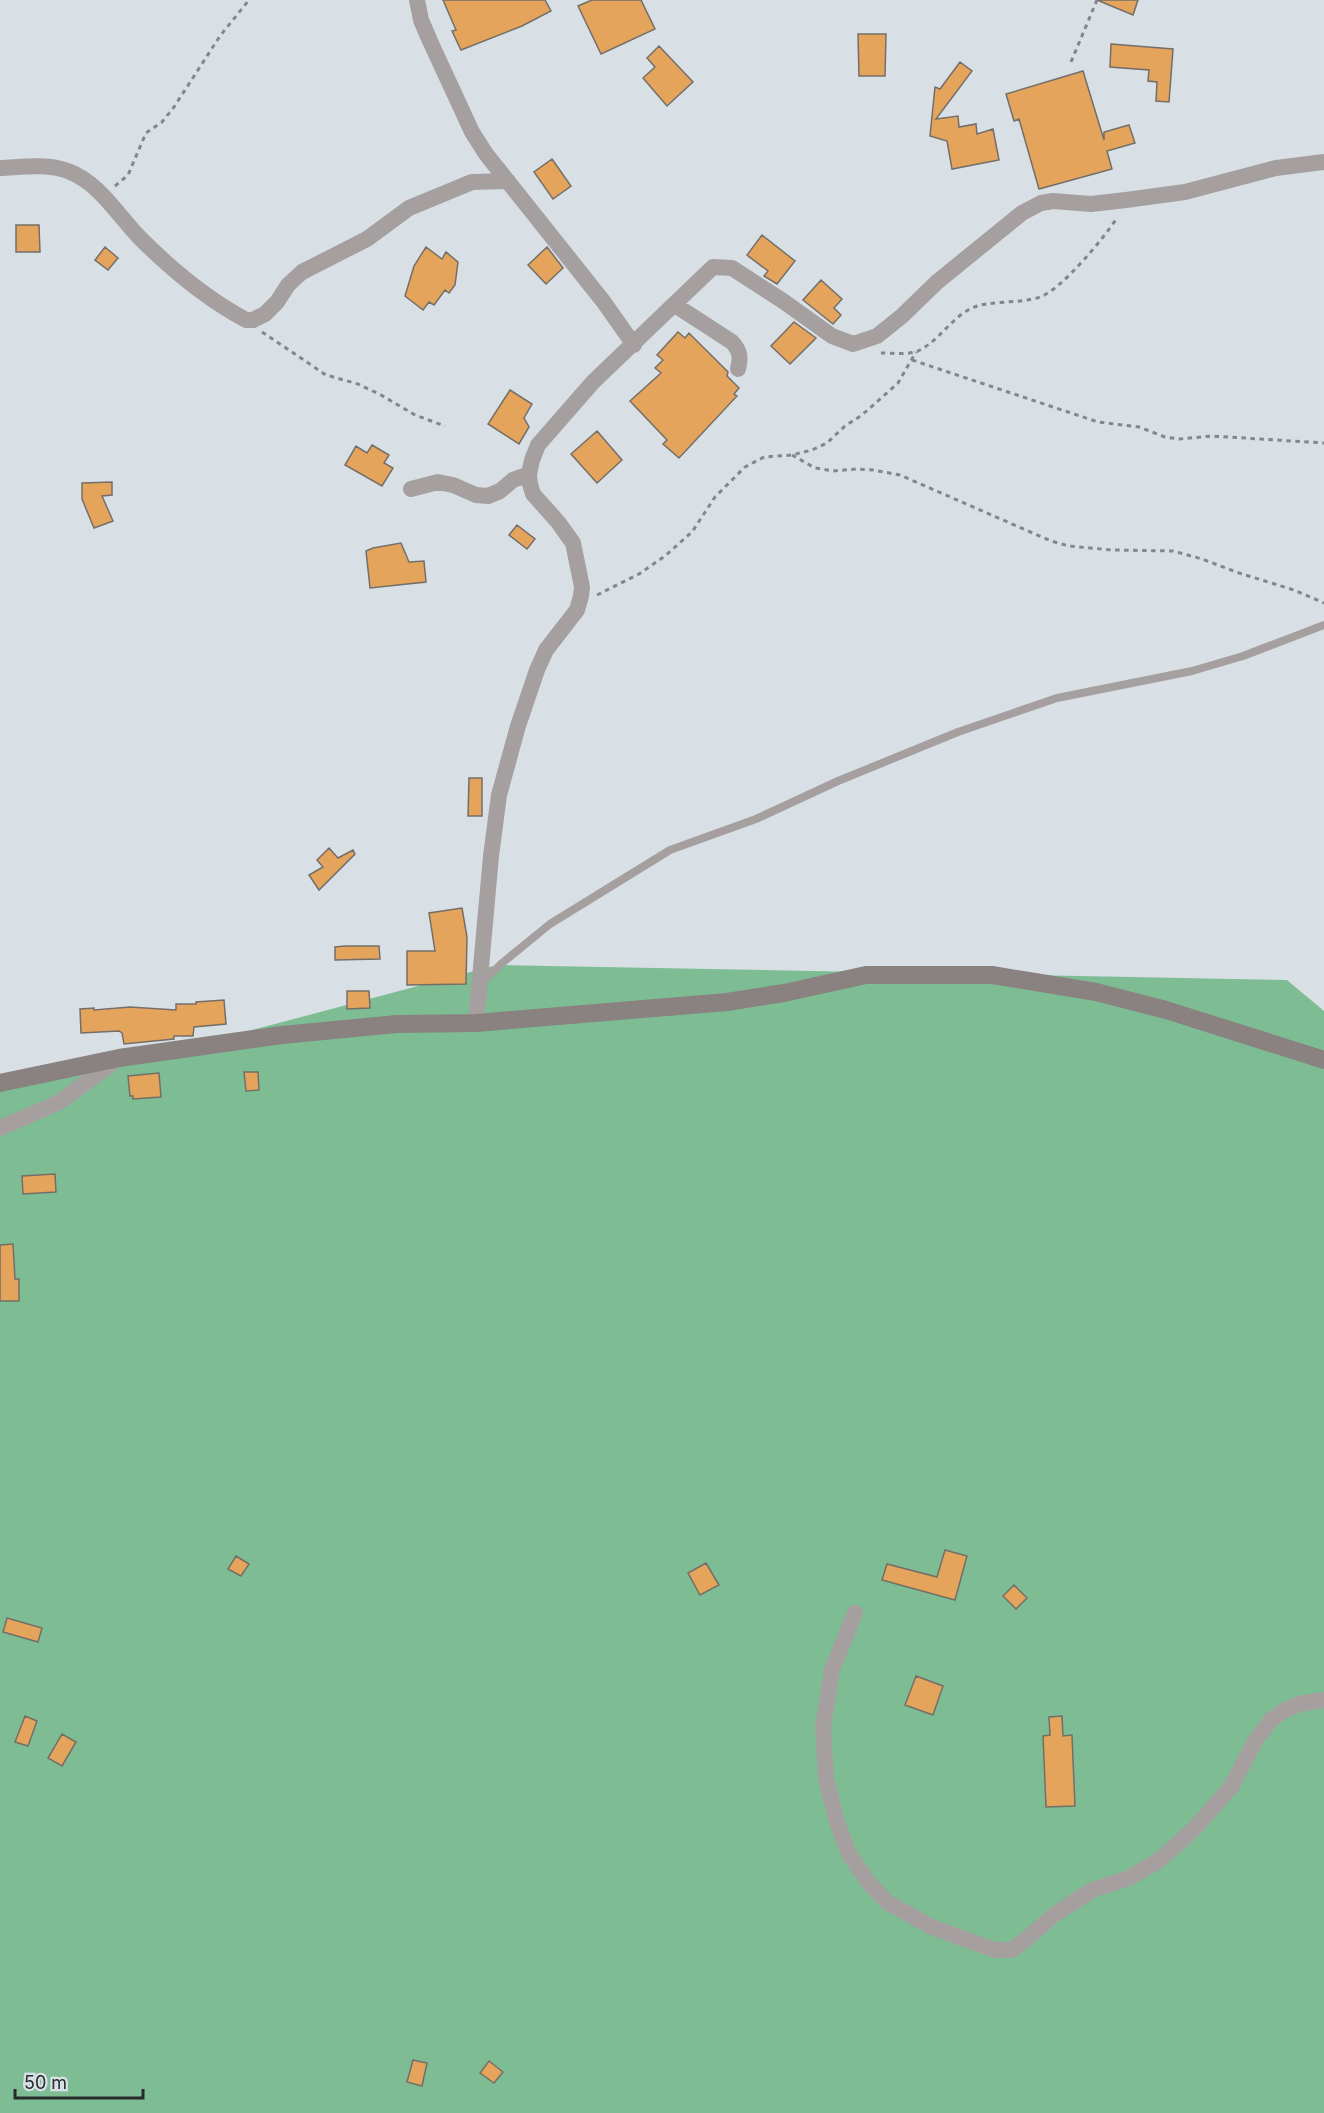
<svg xmlns="http://www.w3.org/2000/svg" width="1324" height="2113" font-family="Inter,sans-serif">
<style>
.green{fill:#7ebd94}
.building{fill:#e4a45c;stroke:#746e68;stroke-width:1.5}
.lines{fill:none;stroke-linecap:round;stroke-linejoin:round}
.path{stroke:#81878b;stroke-width:3;stroke-dasharray:4.5 4.5;stroke-linecap:butt}
.lane{stroke:#a5a09f;stroke-width:8}
.street{stroke:#a5a09f;stroke-width:16}
.secondary{stroke:#898281;stroke-width:18}
</style>
<rect width="100%" height="100%" fill="#d8e0e6"/>
<path class="green" d="M497 965 1287 980 1324 1011V2113H0V1080L132 1062Z"/>
<path class="building" d="M443 0H545L551 11 522 26 461 50 452 31 456 30Z
M592 0H641L655 29 601 54 578 6Z
M1097 0H1138L1133 15Z
M858 34H886L885 76H859Z
M1111 44 1173 49 1169 102 1156 101 1157 82 1148 81 1149 70 1110 67Z
M659 46 693 82 667 106 643 78 655 67 647 58Z
M960 62 972 71 936 119 958 116 959 127 976 124 977 134 993 129 999 160 952 169 947 141 930 136 935 87 940 89Z
M1083 71 1104 140V132L1129 125 1135 143 1107 151 1112 169 1039 189 1019 119 1014 121 1006 94Z
M552 159 571 186 553 199 534 172Z
M16 225H39L40 252H16Z
M762 235 795 261 777 284 764 276 768 271 747 255Z
M105 247 118 258 108 270 95 260Z
M426 247 442 259 446 252 458 262 455 285 449 293 445 290 434 305 429 302 423 310 405 296 414 266Z
M547 247 563 268 546 284 528 265Z
M821 280 842 299 834 308 841 315 833 324 803 300Z
M794 322 816 338 790 364 771 346Z
M678 332 685 338 689 333 728 372 727 376 739 388 734 394 737 396 679 458 663 444 667 440 630 401 661 373 655 368 663 360 657 355Z
M510 390 532 404 524 418 529 427 519 444 488 424Z
M597 431 622 460 597 483 571 454Z
M372 445 389 455 384 463 393 468 382 486 345 465 356 446 367 453Z
M112 482V495L102 496 113 521 94 528 82 499V483Z
M517 525 535 539 527 549 509 535Z
M401 543 409 562 424 561 426 582 370 588 366 551 373 548Z
M469 778H482V816H468Z
M329 848 338 858 353 850 355 854 319 890 309 875 323 867 317 860Z
M462 908 467 937 466 984 407 985V951H435L429 913Z
M345 946H379L380 959 335 960V947Z
M347 991H369L370 1008 347 1009Z
M224 1000 226 1024 194 1027 193 1036H174V1039L124 1044 122 1033 119 1031 81 1033 80 1009 94 1008V1010L130 1007 176 1010V1004H196V1002Z
M244 1072H258L259 1090 246 1091Z
M159 1073 161 1097 133 1099V1096H130L128 1076Z
M55 1174 56 1192 23 1194 22 1176Z
M13 1244 15 1279H19V1301H0V1245Z
M945 1550 967 1556 955 1600 882 1580 887 1564 937 1577Z
M236 1556 249 1564 241 1576 228 1569Z
M706 1563 719 1585 700 1595 688 1573Z
M1014 1585 1027 1598 1016 1609 1003 1596Z
M7 1618 42 1628 38 1642 3 1632Z
M916 1676 943 1686 933 1715 905 1705Z
M25 1716 37 1721 28 1746 15 1742Z
M1062 1716 1063 1736 1072 1735 1075 1806 1046 1807 1043 1736 1050 1735 1049 1717Z
M62 1734 76 1742 62 1766 48 1758Z
M413 2060 427 2063 422 2086 407 2082Z
M489 2061 503 2072 494 2083 480 2073Z"/>
<g class="lines">
<path class="path" d="M1071 62 1097 0
M115 186 128 175 146 133 162 122 174 107 220 36 249 0
M262 332 326 375 358 384 381 395 415 415 445 426
M881 353C891 353 908 355 918 351 939 341 951 318 972 308 989 300 1020 304 1040 297 1061 290 1104 238 1117 218
M912 360 1098 422 1139 427 1165 437 1179 439 1212 436 1324 443
M792 455 815 468 833 471 856 469 873 470 900 475 1051 541 1069 546 1112 550 1173 551 1202 559 1239 573 1294 590 1324 603
M597 595 639 574 665 556 692 532 715 497 745 467 764 457 792 455 812 450 827 443 845 426 862 415 898 383 916 352"/>
<path class="lane" d="M482 983 501 964 550 924 670 850 756 819 838 781 958 732 1057 698 1192 671 1243 656 1324 625"/>
<path class="street" d="M417 0 421 20 430 41 472 132 486 154 603 301 634 345
M0 168C23 167 46 163 68 171 100 183 118 216 141 239 172 270 207 299 246 320H253L265 314 277 302 288 285 302 272 367 239 409 208 472 182 508 181
M675 305 732 342C740 351 741 357 738 369
M411 489 438 482 453 485 476 495 488 496 500 491 513 480 529 474
M476 1023 491 856 499 795 518 726 537 670 546 650 577 610 581 596 582 587 573 543 558 522 533 494 530 484 529 474 532 460 538 445 593 382 713 267 732 268 783 301 832 336 853 344 877 336 902 316 937 282 1022 213 1041 203 1053 201 1091 204 1126 200 1185 192 1276 168 1324 162
M0 1128 58 1103 118 1059
M855 1613 832 1670 823 1727 826 1779 837 1822 849 1854 869 1883 888 1903 932 1927 995 1950H1012L1025 1940 1054 1915 1092 1890 1129 1878 1158 1861 1192 1831 1231 1787 1255 1741 1271 1720 1285 1710 1299 1704 1324 1700"/>
<path class="secondary" d="M0 1083 119 1058 282 1035 397 1024 476 1023 727 1002 784 993 866 975H992L1096 992 1166 1010 1324 1060"/>
</g>
<path d="M15 2089v9h128v-9" fill="none" stroke="#282b2d" stroke-width="3"/>
<text x="24" y="2089" font-size="18" fill="#282b2d" stroke="#d8e0e6" stroke-width="4.5" paint-order="stroke">50 m</text>
</svg>
